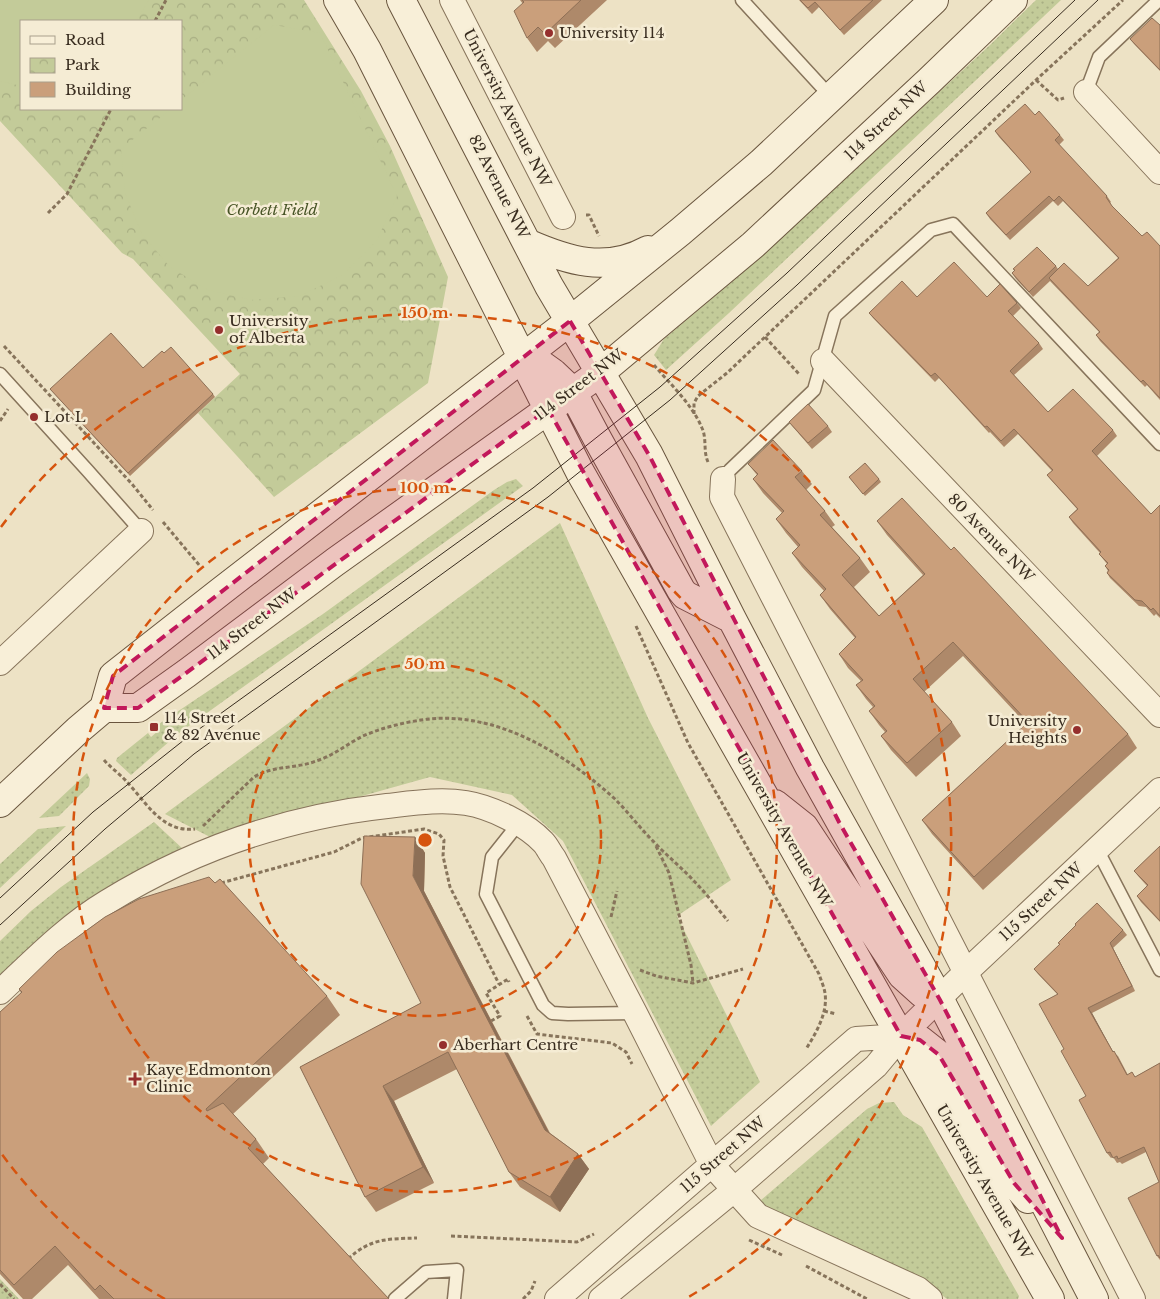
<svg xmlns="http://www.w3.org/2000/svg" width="1160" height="1299" font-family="'Libre Baskerville',serif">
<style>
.grass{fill:url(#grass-dots)}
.park{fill:url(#park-crowns);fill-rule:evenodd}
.garden{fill:#c3cb99}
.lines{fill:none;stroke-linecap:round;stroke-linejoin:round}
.service-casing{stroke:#87745b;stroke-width:15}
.minor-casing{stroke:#87745b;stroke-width:26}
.secondary-casing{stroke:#69553e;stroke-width:30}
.path{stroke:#87745b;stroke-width:3;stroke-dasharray:4 2.5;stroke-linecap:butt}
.service{stroke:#f8efd8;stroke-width:12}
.minor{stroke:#f8efd8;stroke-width:24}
.secondary{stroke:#f8efd8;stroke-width:28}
.tram{stroke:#382c1f;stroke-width:1}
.wall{fill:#ae896a}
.shaded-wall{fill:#8d6f56}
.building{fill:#ca9f7b;stroke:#8d6f56}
.marked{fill:#c2185b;fill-opacity:0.2;stroke:#c2185b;stroke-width:4;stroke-dasharray:10 6;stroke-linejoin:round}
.ring{fill:none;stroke:#d6540e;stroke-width:2.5;stroke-dasharray:9 6}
.poi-dot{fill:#952f2d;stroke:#f5ecd4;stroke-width:2}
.labels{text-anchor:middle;stroke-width:5;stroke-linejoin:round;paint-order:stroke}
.poi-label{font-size:15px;fill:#382c1f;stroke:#f5ecd4;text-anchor:start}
.street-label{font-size:15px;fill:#382c1f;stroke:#f5ecd4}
.park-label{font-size:15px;font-style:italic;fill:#475426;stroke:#f5ecd4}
.centre{fill:#d6540e;stroke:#f5ecd4;stroke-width:2.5}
.ring-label{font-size:15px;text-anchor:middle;font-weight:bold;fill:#d6540e;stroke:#f5ecd4;stroke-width:5;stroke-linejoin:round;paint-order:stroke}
</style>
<defs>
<pattern id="grass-dots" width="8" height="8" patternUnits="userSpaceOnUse" patternTransform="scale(1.25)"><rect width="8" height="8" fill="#c3cb99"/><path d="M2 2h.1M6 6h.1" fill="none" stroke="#a8ae83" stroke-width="1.8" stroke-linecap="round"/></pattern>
<pattern id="park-crowns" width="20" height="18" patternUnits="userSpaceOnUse" patternTransform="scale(1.25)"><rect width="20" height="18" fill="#c3cb99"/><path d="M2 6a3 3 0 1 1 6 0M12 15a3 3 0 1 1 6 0" fill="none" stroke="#a8ae83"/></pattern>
</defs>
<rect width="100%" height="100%" fill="#ede2c5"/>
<path class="grass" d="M1036 0H1061L729 313 666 370 654 355 664 339 759 259 990 45Z
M516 479 523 486 179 733 131 775 116 761 117 758 148 733 151 737 158 731 156 726 323 614 494 490 507 482Z
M560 523 648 718 731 880 677 916 760 1082 711 1126 563 841 512 795 430 777 212 838 165 814Z
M87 773 90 779 89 786 59 816 39 818Z
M154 822 183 849 132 875 0 977V941L31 911 61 887Z
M66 826 0 888V864L38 829Z
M894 1102 903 1115 922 1127 1019 1296 1018 1299H947L926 1283 764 1207 761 1200 867 1109 879 1103Z
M0 1279 19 1299H0Z"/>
<path class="park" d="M0 0H304L361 91 390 146 448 277 428 383 274 497 198 413 240 374 133 259 122 253 0 121ZM21 21H181V109H21Z"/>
<path class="garden" d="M0 0H149L136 21H21V86L0 81Z
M274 25 320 33 397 196 377 240 343 275 299 296 251 300 208 290 170 267 142 234 125 193 121 149 171 109H181V100Z"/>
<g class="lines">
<g class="service-casing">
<path id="service" d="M742 0 831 97
M1086 92 1099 57 1159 0
M0 374 88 471 141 531
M723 479 730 470 814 390 835 316 931 230 953 224 1160 444
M519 823 492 857 486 894 543 1005 552 1013 568 1014 635 1013
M1097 849 1160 970
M395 1299 426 1272 457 1270 454 1299"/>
</g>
<g class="minor-casing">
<path id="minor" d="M452 0 563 217
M1086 92 1160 172
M823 361 1160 715
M723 479 722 497 1133 1299
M0 663 141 531
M0 992C34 960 67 926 107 902 193 849 287 817 387 806 414 803 440 799 466 803 491 807 526 824 543 842 547 846 550 853 554 858L635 1013 712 1165 758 1216 918 1289 930 1299
M557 1299 856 1039 901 1036
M601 1299 734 1190 876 1066 901 1036 965 973 1160 790"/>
</g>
<g class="secondary-casing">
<path id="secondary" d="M338 0 367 50 580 472 1050 1299
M401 0 549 286 649 455 732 619 810 768 940 1000 1094 1299
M527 243C568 261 606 273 648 250
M523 358 539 363 553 373 572 391 597 438 681 590 685 595 732 619
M104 708H138L187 673 335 562 601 372 753 245 929 81 1013 0
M0 803 78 730 104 708 113 676 220 592 570 321 680 232 761 163 934 0
M775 804 804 827 902 975 922 993 939 999
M901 1036 920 1040 939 1055 1014 1183 1028 1199"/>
</g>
<path class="path" d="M155 21 166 0
M1036 80 1058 100 1064 98
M48 213 67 194 111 109
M586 215H589L599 236
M765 337 800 375
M4 346 132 484 153 510
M654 365C670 384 692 404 702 428 707 439 703 451 708 462
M694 414V403L698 396 727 373 1036 80 1123 0
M0 421 8 409
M163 522 200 566
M636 626 688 743 819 974C821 980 824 987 825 993 828 1013 816 1033 806 1049
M104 760C111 768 120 774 127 782 146 802 162 833 195 829
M203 826 254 777C274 765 296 769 316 761 333 756 347 744 363 736 381 728 402 723 421 720 494 709 563 752 615 799 628 812 640 828 653 841 666 855 681 867 694 881 706 893 717 908 728 921
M656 846 669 873 691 965 693 983
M221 883 334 852 362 838 424 829 439 834 444 840 443 856 450 887 499 984
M611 917 617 891
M640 970 656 976 693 983 743 969
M824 1011 836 1014
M527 1016 537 1034 612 1043 626 1052 632 1064
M491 1021 500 1016 486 993 508 979 509 982
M451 1236 577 1242 594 1234
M749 1240 782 1255
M348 1259C371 1238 387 1239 417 1238
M806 1266 867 1299
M0 1284 14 1299
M523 1299 531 1291 535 1281"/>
<use href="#service" class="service"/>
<use href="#minor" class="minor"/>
<use href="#secondary" class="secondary"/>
<path class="tram" d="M0 898 93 812 184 740 533 488 660 387 787 273 1075 0
M0 925 105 829 194 754 548 497 670 400 797 285 1098 0"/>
</g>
<path class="wall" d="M520 0H607L555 48 548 41 537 52 527 38 523 4Z
M799 0H882L844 35 819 7 812 14Z
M1160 25V71L1134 44 1130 39Z
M1035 115 1060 135 1064 140 1059 145 1107 196 1111 202 1110 203 1112 206 1142 236 1160 246V400L1147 385 1145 387 1100 341 1096 335 1099 332 1050 281 1033 297 1016 279 1012 273 1056 266 1058 269 1088 286 1118 258 1063 201 1058 206 1053 201 1010 240 990 219 986 213 1031 172 999 137 995 131Z
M917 297H987L1017 303 1021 308 1013 316 1039 343 1043 349 1014 375 1048 412 1113 430 1117 436 1097 456 1151 514 1160 505V618L1156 614 1154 616 1146 607 1139 606 1110 578 1107 573 1108 571 1105 566 1107 564 1099 554 1100 553 1073 523 1069 517 1077 509 1051 480 1047 475 1052 471 1018 434 1004 447 990 432 989 433 939 378 935 382 873 318 869 313Z
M164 353 213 394 215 397 130 476 50 389 143 368Z
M789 422 828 426 832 432 812 449 793 427Z
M748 464 802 471 812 484 806 490 825 511 835 525 832 527 860 558 870 572 854 587 879 616 923 575 887 535 877 521 951 550 1128 734 1137 748 983 890 932 834 922 820 1026 724 963 656 924 692 952 722 961 736 916 777 891 750 881 736 885 732 879 725 869 711 873 707 866 699 856 685 861 681 848 668 839 654 855 638 830 609 820 595 824 591 802 567 792 553 798 547 786 533 776 519 782 513 763 493 753 479 757 475Z
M849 477 879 479 881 482 865 496Z
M415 837 425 853 424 891 550 1133 578 1154 589 1169 560 1212 520 1187 509 1172 457 1069 394 1101 434 1183 376 1212 365 1197 300 1067 421 1003Z
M1160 846V922L1141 902 1137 896 1147 886 1138 876 1134 871Z
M1123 930 1127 935 1113 948 1135 991 1092 1013 1113 1052 1118 1056 1128 1075 1132 1072 1135 1077 1160 1063V1260L1157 1256 1159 1182 1146 1152 1122 1164 1120 1162 1117 1163 1113 1157 1111 1158 1107 1153 1086 1096 1064 1049 1057 994 1038 974 1034 969 1060 944Z
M19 989 327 996 340 1015 233 1114 256 1139 269 1158 263 1164 389 1299H99L68 1265 32 1299H23L0 1274V1012L21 993Z"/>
<path class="shaded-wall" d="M415 837 425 853 424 891 556 1146 545 1130 413 876Z
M1110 943 1113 948 1135 991 1132 986Z
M1088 1008 1092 1013 1116 1057 1113 1052Z
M383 1086 394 1101 434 1183 423 1167Z
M578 1154 589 1169 560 1212 550 1197Z"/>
<path class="building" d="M522 0H581L545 34 538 27 527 38 514 11 524 2Z
M800 0H873L840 30 815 2 808 8Z
M1152 18 1160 25V70L1130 39Z
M1025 104 1035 115 1039 111 1060 135 1055 140 1107 196 1106 197 1112 206 1142 236 1147 232 1160 246V398L1143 380 1141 382 1096 335 1100 332 1049 278 1064 263 1088 286 1119 258 1059 196 1054 201 1049 196 1006 235 986 213 1031 172 995 131Z
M1037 247 1056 266 1029 292 1012 273 1015 270 1013 269Z
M954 262 987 297 1000 284 1017 303 1008 311 1039 343 1010 371 1048 412 1073 389 1113 430 1092 451 1151 514 1160 505V616L1153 608 1151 610 1142 601 1135 600 1107 573 1109 570 1105 566 1108 563 1099 554 1101 552 1069 517 1078 509 1047 475 1053 470 1014 429 1001 441 987 426 985 427 935 373 931 376 869 313 902 281 917 297Z
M111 333 143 368 162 351 164 353 171 347 213 394 128 473 50 389Z
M808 404 828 426 808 443 789 422Z
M773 440 802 471 795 477 825 511 820 515 860 558 842 575 879 616 925 574 877 521 902 498 951 550 954 547 1128 734 974 877 922 820 1028 722 953 642 913 679 952 722 907 763 881 736 887 731 869 711 875 706 856 685 863 680 839 654 856 637 820 595 826 589 792 553 800 545 776 519 784 511 753 479 758 474 748 464Z
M865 463 879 479 863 494 849 477Z
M364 836 415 837 413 876 545 1130 578 1154 550 1197 509 1172 448 1052 383 1086 423 1167 365 1197 300 1067 421 1003 361 884Z
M1160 846V921L1137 896 1148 885 1134 871Z
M209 877 215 883 220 879 327 996 206 1109 207 1111 223 1103 256 1139 248 1148 389 1299H114L100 1285 95 1290 55 1246 14 1285 0 1270V1012L22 992 19 989 57 952 105 917 139 899Z
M1097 903 1123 930 1110 943 1132 986 1088 1008 1113 1052 1114 1051 1127 1075 1132 1072 1135 1077 1160 1063V1258L1158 1255 1157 1256 1128 1198 1159 1182 1144 1147 1118 1159 1117 1156 1113 1158 1110 1152 1107 1153 1079 1100 1086 1096 1061 1051 1064 1049 1039 1004 1058 994 1034 969 1060 944 1058 943 1076 925 1075 924Z"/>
<path class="marked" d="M570 321 649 455 839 822 940 1000 1062 1238 1014 1183 939 1055 920 1040 901 1036 548 409 138 708H104L113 676Z"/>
<g class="ring">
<circle cx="425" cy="840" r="176"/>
<circle cx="425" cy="840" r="352"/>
<path d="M165 1299A527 527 0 0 1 1 1153M1 527A527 527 0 1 1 685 1299"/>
</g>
<g class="poi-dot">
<circle cx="549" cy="33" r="5"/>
<circle cx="219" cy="330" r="5"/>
<circle cx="34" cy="417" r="5"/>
<rect x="149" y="722" width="10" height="10" rx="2.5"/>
<circle cx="1077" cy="730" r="5"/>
<circle cx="443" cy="1045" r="5"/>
<path d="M132.5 1071.5h5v5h5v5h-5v5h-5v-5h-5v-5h5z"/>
</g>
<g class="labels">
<g class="poi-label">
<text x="559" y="38">University 114</text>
<text x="229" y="326">University<tspan x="229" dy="17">of Alberta</tspan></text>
<text x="44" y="422">Lot L</text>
<text x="164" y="723">114 Street<tspan x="164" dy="17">&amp; 82 Avenue</tspan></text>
<text x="1067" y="726" text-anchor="end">University<tspan x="1067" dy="17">Heights</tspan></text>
<text x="453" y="1050">Aberhart Centre</text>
<text x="146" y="1075">Kaye Edmonton<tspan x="146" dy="17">Clinic</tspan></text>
</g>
<g class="street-label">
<text transform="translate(507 108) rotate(63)" y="5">University Avenue NW</text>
<text transform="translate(886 121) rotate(-43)" y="5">114 Street NW</text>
<text transform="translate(499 187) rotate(63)" y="5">82 Avenue NW</text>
<text transform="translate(579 385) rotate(-37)" y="5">114 Street NW</text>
<text transform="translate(991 538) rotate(46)" y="5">80 Avenue NW</text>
<text transform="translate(252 624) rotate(-37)" y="5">114 Street NW</text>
<text transform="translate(784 830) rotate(60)" y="5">University Avenue NW</text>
<text transform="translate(1041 902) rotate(-43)" y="5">115 Street NW</text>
<text transform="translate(723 1155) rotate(-41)" y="5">115 Street NW</text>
<text transform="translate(984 1182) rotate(60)" y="5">University Avenue NW</text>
</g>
<g class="park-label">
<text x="272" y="215">Corbett Field</text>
</g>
</g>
<circle cx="425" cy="840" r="8" class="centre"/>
<g class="ring-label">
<text x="425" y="318">150 m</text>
<text x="425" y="493">100 m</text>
<text x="425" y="669">50 m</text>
</g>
<rect x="20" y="20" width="162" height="90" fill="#f5ecd4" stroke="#a99f8c"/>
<rect x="30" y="36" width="25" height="8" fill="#f8efd8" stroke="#a99f8c"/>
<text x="65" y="45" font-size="15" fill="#382c1f">Road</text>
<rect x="30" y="58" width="25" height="15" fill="url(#park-crowns)" stroke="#a99f8c"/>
<text x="65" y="70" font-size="15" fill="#382c1f">Park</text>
<rect x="30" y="82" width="25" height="15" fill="#ca9f7b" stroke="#a99f8c"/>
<text x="65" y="95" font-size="15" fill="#382c1f">Building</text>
</svg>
